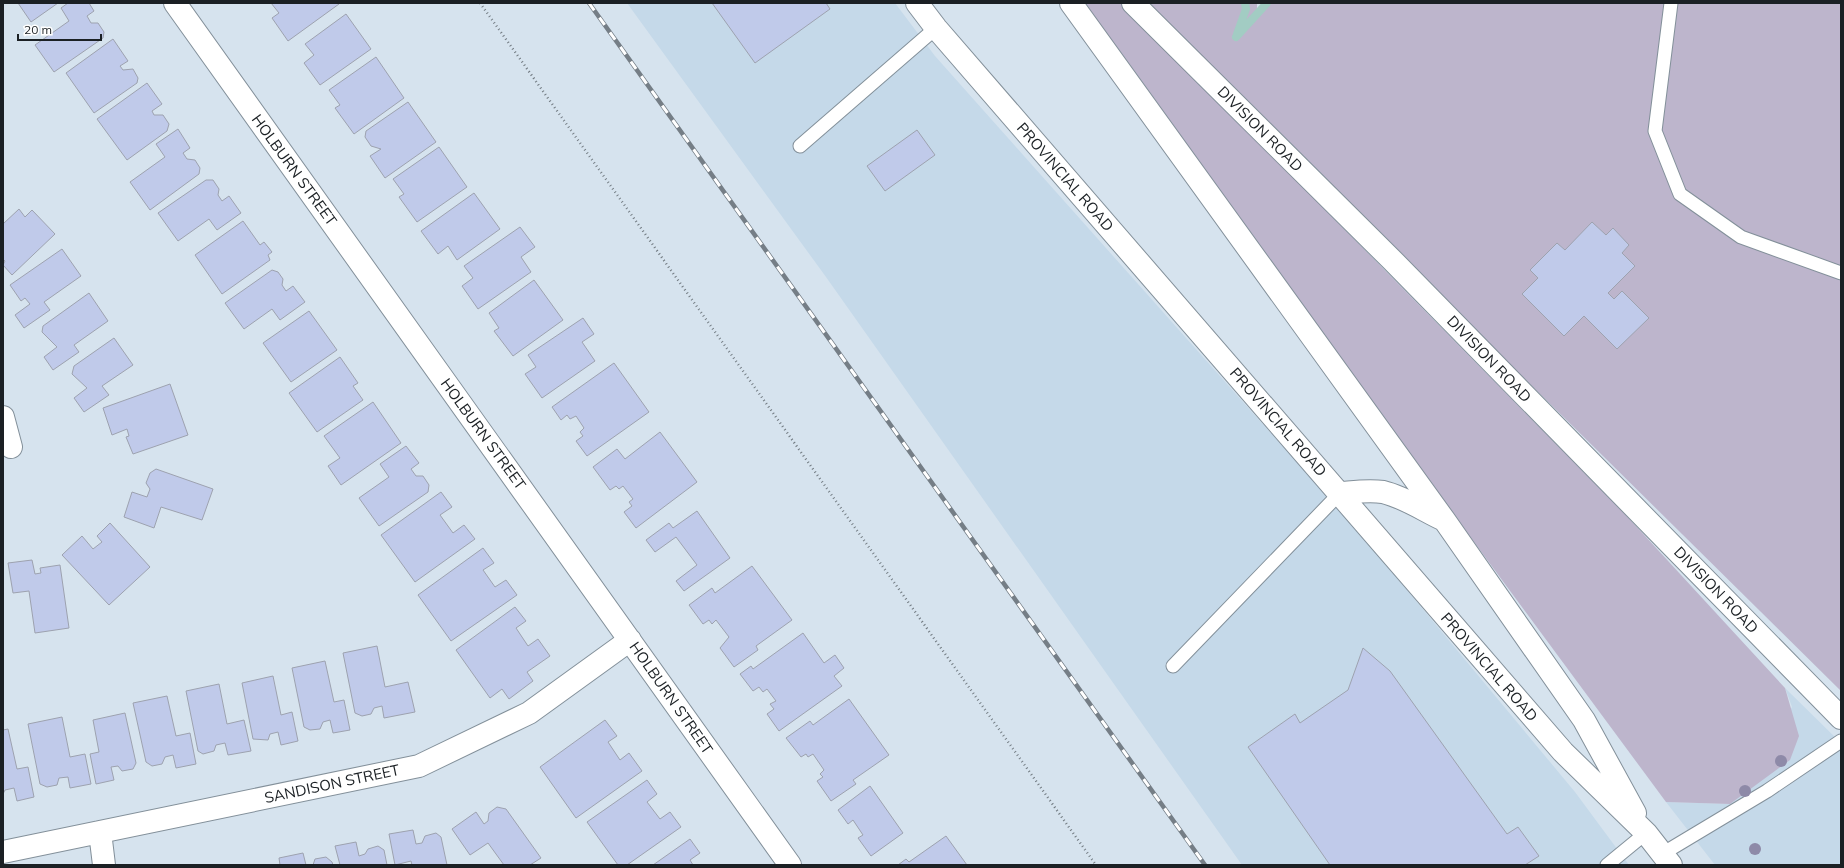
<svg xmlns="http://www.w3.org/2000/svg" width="1844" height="868" font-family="Mulish,sans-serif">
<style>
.built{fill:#c5d9e9}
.green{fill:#bdb5cc}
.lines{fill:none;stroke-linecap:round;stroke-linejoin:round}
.stream{stroke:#a2ccc3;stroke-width:8}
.building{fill:#c0caea;stroke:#9da2af}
.lane-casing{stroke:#83909a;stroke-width:15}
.street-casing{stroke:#83909a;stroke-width:24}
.secondary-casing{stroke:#83909a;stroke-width:24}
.path{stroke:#737c83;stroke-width:2.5;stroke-dasharray:1 3;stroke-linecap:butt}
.lane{stroke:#fff;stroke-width:13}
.street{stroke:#fff;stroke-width:22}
.secondary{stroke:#fff;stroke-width:22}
.rail-casing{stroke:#757e86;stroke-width:4.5}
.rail{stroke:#fff;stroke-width:3;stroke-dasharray:9;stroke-linecap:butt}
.tree{fill:#8e8aa8}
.labels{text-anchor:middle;stroke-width:3;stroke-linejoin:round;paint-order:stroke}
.street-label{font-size:15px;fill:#1b2024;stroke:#fff}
</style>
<rect width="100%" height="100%" fill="#d6e3ee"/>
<path class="built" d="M627 3H895L935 56 1357 530 1575 792 1629 865H1242L826 277Z
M1785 688 1841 743V865H1715L1666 802 1730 804 1792 707Z"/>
<path class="green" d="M1084 3H1124L1227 110 1623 512 1785 688 1799 736 1790 760 1730 804 1666 802 1392 431 1133 69Z
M1146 3H1257V15L1267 3H1841V691L1206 64Z"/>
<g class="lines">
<path class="stream" d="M1237 34 1246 9 1245 3
M1236 37 1267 3"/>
</g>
<path class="building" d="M18 3H58L31 22Z
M68 3H89L94 11 87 16 91 23H98L104 32 103 38 54 72 35 45 69 21 61 8Z
M271 3H339V4L288 41 272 18 279 13Z
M712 3H826L830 9 755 63Z
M346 14 371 49 320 85 304 63 314 55 305 44Z
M113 39 128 61 120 66 123 70 133 69 138 78 137 83 94 113 66 73Z
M376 57 404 98 354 134 335 108 340 105 329 90Z
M147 83 162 104 152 111 154 115H163L169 124 167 131 127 160 97 119Z
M408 102 436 142 385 178 370 156 381 149 371 146 365 137 366 131Z
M178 129 190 148 183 153 187 159 195 160 200 168 199 174 150 210 130 182 165 157 156 144Z
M917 130 935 155 885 191 867 166Z
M439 147 467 187 417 222 399 197 404 194 393 179Z
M206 180H213L219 189 218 195 222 201 229 196 241 213 217 230 209 219 178 241 158 213Z
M474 193 500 229 457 260 448 246 438 254 421 231Z
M19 209 25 217 32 210 55 234 12 275 3 265 5 261 3 259V224Z
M243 221 260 245 264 242 272 252 268 255 270 260 222 294 195 255Z
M1592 222 1606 235 1613 228 1629 245 1622 253 1635 266 1608 293 1614 299 1622 291 1649 318 1617 349 1584 316 1564 336 1522 294 1538 278 1530 270 1557 243 1565 250Z
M520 227 535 247 521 257 531 272 478 309 462 286 473 278 464 266Z
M62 249 81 276 44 302 50 310 24 328 15 315 30 304 25 298 21 301 10 285Z
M272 270 278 272 283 279 282 285 286 291 293 286 305 302 280 320 272 309 244 329 225 303Z
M534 280 563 320 513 356 494 331 499 328 489 313Z
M89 293 108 321 74 345 79 352 53 370 44 357 57 347 42 332 43 326Z
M309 311 337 350 291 382 263 343Z
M583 318 594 334 582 342 595 361 542 398 525 374 536 367 528 355Z
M114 338 133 365 102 386 109 395 84 412 74 398 87 388 72 374 74 366Z
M340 357 358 383 353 386 363 400 317 432 289 393Z
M614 363 649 412 587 456 576 441 583 436 580 432 584 428 576 416 570 419 567 415 561 420 552 407Z
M170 384 188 435 133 454 126 437 129 436 127 429 112 435 103 408Z
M373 402 401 443 341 485 328 466 340 458 324 436Z
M660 432 697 482 636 528 624 512 632 506 629 502 633 499 623 486 619 489 616 486 610 490 593 467 617 449 625 459Z
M406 446 419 463 411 469 416 476H423L429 485 428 492 379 526 359 498 389 477 380 464Z
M156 469 213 489 202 520 161 507 154 528 124 517 132 492 147 497 150 489 146 483 150 473Z
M441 492 452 507 440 515 453 533 464 525 475 539 415 582 381 535Z
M697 511 730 558 684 591 676 581 697 565 676 537 655 552 646 540 669 523 673 528Z
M110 523 150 567 109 605 62 555 82 536 93 549 102 542 97 536Z
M483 548 494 563 483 570 495 587 506 580 517 595 451 641 418 595Z
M32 560 35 574 41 573 40 568 60 565 69 628 35 633 29 591 13 593 8 563Z
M752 566 792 620 756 646 758 650 734 667 720 648 729 637 716 620 712 624 709 620 703 624 689 605 712 588 715 593Z
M515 607 526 621 516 628 528 646 538 639 550 656 527 672 533 681 509 699 502 689 490 698 456 650Z
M803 633 824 663 835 655 844 668 834 676 842 686 779 731 767 714 774 709 770 704 776 701 767 689 763 692 759 687 753 691 740 674 751 666 753 669Z
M377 646 385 687 408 682 415 712 384 718 382 706 374 708 371 714 362 716 355 713 343 653Z
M1363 648 1390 671 1507 834 1518 827 1539 856 1525 865H1330L1248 747 1295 714 1300 723 1348 690Z
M325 661 334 702 344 700 350 730 333 733 330 720 323 722 320 729 310 730 304 727 292 668Z
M273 676 281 715 292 712 298 741 281 745 278 732 270 734 268 740 253 739 242 683Z
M219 684 227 724 244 720 251 751 228 755 225 743 216 745 214 751 203 754 198 751 186 691Z
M167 696 176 736 190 733 196 764 176 768 173 755 165 757 162 764 152 766 146 762 133 703Z
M849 699 889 755 853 780 856 784 831 801 817 781 823 777 820 774 824 770 813 754 808 757 806 754 801 757 786 738 810 721 813 725Z
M125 713 136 763 133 769 122 771 118 766 111 767 114 780 96 784 90 754 99 752 93 720Z
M62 717 70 757 85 754 91 784 70 788 68 777 59 778 57 785 47 787 40 784 28 724Z
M605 720 617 736 608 742 620 760 629 753 642 771 576 818 540 767Z
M8 729 17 769 28 767 34 797 17 801 14 788 5 790 3 794V730Z
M647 780 657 794 647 802 660 819 670 812 681 827 627 865H618L587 822Z
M870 786 903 833 871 856 858 838 863 835 853 820 848 824 838 810Z
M497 807 506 809 541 858 530 865H504L488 843 470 855 452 829 476 812 484 824 488 821 489 813Z
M413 830 416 844 422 843 425 836 436 833 441 837 447 865H412L411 861 395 865 389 834Z
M946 836 967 865H898L906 859 909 862Z
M690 839 700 853 690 860 693 865H653Z
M356 842 359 856 365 854 368 849 378 846 384 850 387 865H340L335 846Z
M303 853 306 865H280L279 858Z
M326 857 332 862 333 865H313L315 859Z"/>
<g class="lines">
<g class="lane-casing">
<path id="lane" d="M1671 3 1655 131 1680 194 1741 237 1841 273
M800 146 936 28
M1173 666 1340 493
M1662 854 1767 791 1841 741
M1607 865 1646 833"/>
</g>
<g class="street-casing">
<path id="street" d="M175 3 790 865
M3 417 11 447
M100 832 104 865
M3 852 419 766 529 713 630 640"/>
</g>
<g class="secondary-casing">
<path id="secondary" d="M917 3 936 28 1563 752 1646 833 1671 865
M1071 3 1445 521 1584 720 1635 813
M1133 3 1392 260 1841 718
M1340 493C1354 492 1369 490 1383 492 1404 497 1423 510 1442 519"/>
</g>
<path class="path" d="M480 3 1096 865"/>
<use href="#lane" class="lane"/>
<use href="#street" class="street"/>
<use href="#secondary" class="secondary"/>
<g class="rail-casing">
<path id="rail" d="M589 3 1205 865"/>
</g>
<use href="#rail" class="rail"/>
</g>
<g class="tree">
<circle cx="1781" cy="761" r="6"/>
<circle cx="1745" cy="791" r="6"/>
<circle cx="1755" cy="849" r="6"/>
</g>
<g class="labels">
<g class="street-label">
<text transform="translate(1260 129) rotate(45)" y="5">DIVISION ROAD</text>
<text transform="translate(294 170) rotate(54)" y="5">HOLBURN STREET</text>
<text transform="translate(1065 177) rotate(49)" y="5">PROVINCIAL ROAD</text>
<text transform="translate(1489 359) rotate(46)" y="5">DIVISION ROAD</text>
<text transform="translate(1278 422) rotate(49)" y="5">PROVINCIAL ROAD</text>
<text transform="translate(483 434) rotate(54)" y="5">HOLBURN STREET</text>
<text transform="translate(1716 590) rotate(46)" y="5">DIVISION ROAD</text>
<text transform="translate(1489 667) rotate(49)" y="5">PROVINCIAL ROAD</text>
<text transform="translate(671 698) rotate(55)" y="5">HOLBURN STREET</text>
<text transform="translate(332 784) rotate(-12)" y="5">SANDISON STREET</text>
</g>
</g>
<rect width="1844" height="868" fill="none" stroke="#1b2024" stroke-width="8"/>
<path d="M18 34v6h83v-6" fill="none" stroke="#1b2024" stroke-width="2"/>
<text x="24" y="34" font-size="12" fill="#1b2024" stroke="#ffffff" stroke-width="3" paint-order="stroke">20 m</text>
</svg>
